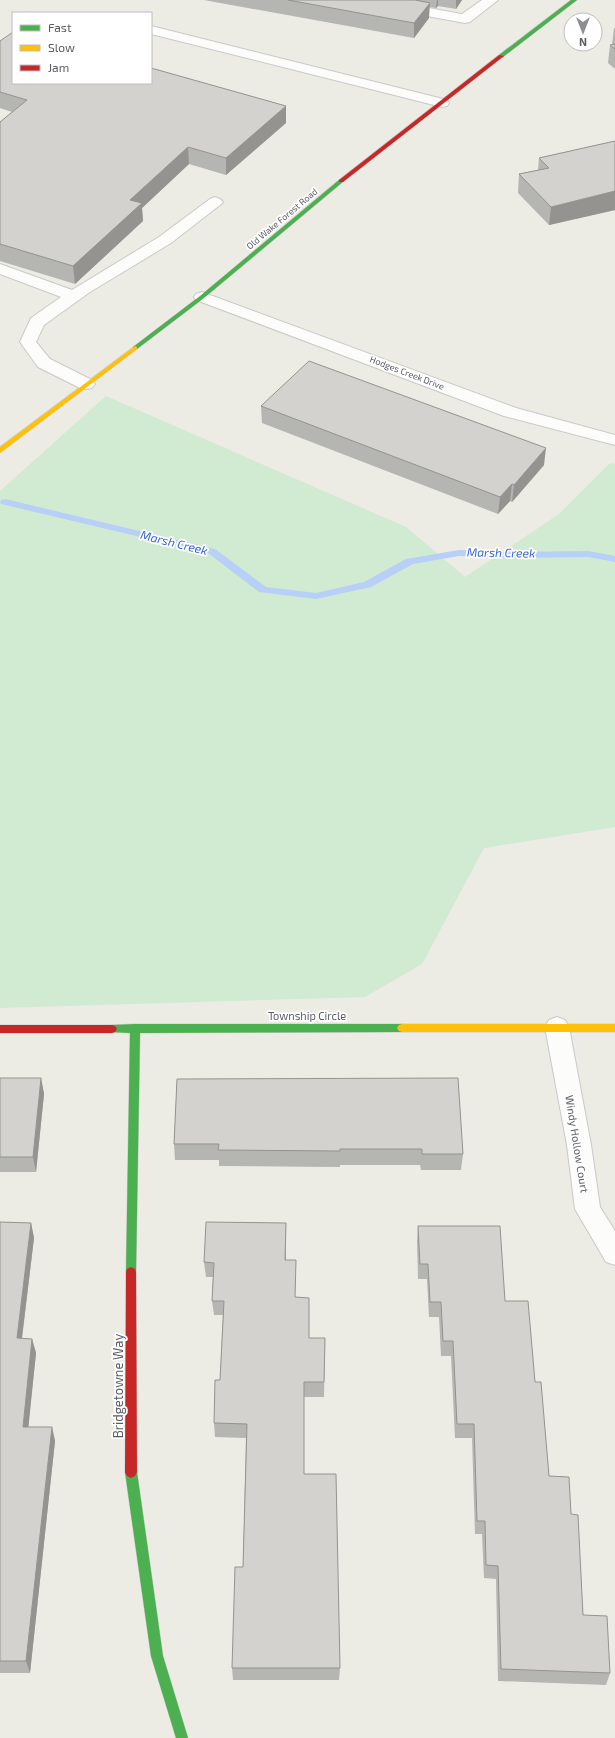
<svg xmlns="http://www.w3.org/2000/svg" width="615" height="1738" font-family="'Exo 2',sans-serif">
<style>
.green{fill:#d1ead2}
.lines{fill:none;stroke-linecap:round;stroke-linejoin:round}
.stream{fill:#b8d0f7;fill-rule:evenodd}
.lane-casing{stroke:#c9c9c8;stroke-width:2}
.street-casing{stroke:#c9c9c8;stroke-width:2}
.fast-casing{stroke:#cbcaca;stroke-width:1}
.slow-casing{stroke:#cbcaca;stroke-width:1}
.jam-casing{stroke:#cbcaca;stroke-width:1}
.lane{fill:#fcfcfb;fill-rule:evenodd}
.street{fill:#fcfcfb;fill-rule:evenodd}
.fast{fill:#4caf50;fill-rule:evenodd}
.slow{fill:#ffc107;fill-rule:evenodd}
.jam{fill:#c62828;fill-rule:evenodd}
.wall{fill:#b5b5b1}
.shaded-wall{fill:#949390}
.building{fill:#d3d2ce;stroke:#949390}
.labels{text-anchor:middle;stroke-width:3.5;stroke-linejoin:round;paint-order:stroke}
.far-street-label{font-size:9px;fill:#5a5c64;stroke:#fff}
.street-label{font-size:11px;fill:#5a5c64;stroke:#fff}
.water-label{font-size:12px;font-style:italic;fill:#3865ce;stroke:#fff}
.near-street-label{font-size:13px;fill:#5a5c64;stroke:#fff}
</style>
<rect width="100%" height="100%" fill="#ecebe4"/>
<path class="green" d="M106 396 406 527 465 577 559 514 610 463 615 464V827L484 848 422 964 365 997 0 1008V491Z"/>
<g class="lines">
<path class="stream" d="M5 499 215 549 266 587 316 593 364 582 406 559 459 550 514 552 588 551 615 556V562L588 557 514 558 459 556 413 564 371 587 316 599 259 592 208 553 1 504 0 502 1 500Z"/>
<g class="lane-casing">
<path id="lane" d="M355 0H384L462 14 482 0H498L470 22 465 23 362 4 357 3Z
M151 26 447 100 449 103 447 106 442 107 151 34Z
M215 197 220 199 223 202 220 205 171 243 90 292 44 325 36 342 50 359 92 380 95 384 92 388 86 389 80 388 38 367 20 342 31 318 61 297 0 274V264L72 290 159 237 210 199Z"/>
</g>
<g class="street-casing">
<path id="street" d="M202 292 516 408 615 435V445L504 416 196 300 194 297 196 294Z
M557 1017 565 1020 569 1027 591 1145 600 1207 615 1231V1265L606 1262 575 1209 567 1145 545 1027 549 1020Z"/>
</g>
<g class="fast-casing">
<path id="fast" d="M571 0H577L503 57H499V55Z
M339 180 344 181 204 298 137 349H133V347L200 296Z
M135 1024H402L405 1025 407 1028 405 1031 402 1032 140 1033 136 1272 135 1275 131 1277 127 1275 126 1272 130 1033 109 1032 107 1029 109 1026 112 1025Z
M131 1466 135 1468 137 1472 163 1656 188 1738H176L151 1656 125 1472 127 1468Z"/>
</g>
<g class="slow-casing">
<path id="slow" d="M135 346 137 347V349L0 453V447Z
M402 1024H615V1032H402L399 1031 397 1028 399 1025Z"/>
</g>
<g class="jam-casing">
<path id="jam" d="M499 55 504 56 343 182H339V180Z
M0 1025H112L115 1026 117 1029 115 1032 112 1033H0Z
M131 1267 135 1269 136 1272 137 1472 135 1476 131 1478 127 1476 125 1472 126 1272 127 1269Z"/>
</g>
<use href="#lane" class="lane"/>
<use href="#street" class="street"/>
<use href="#fast" class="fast"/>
<use href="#slow" class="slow"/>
<use href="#jam" class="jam"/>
</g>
<path class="wall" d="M204 0H462L456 9 438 6 436 8 429 7V18L414 38Z
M614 28H615V69L608 63 610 45H612Z
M0 41 286 106V123L226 175 189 164 142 208 143 221 75 284 0 261V122L12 112 0 108Z
M615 141V210L549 225 518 193 519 174 538 170 539 158Z
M261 406 544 465 512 502 510 501 498 514 262 423Z
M0 1078H41L44 1094 36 1172H0Z
M177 1079 463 1154 461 1170H421L420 1165H340V1167L219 1166V1160H175L174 1144Z
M0 1222 31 1223 34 1238 22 1339H32L36 1353 28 1427H52L55 1441 30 1673H0Z
M286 1223V1260L296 1275 295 1297 309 1338H325L324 1397H304V1474L340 1668 339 1680H233L232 1668 243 1567 246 1438 215 1437 214 1423 220 1380 223 1315H214L212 1301 213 1277H206L204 1262Z
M418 1226 505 1301 535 1382 549 1476 571 1514 583 1615 610 1673 606 1685 498 1681 496 1579 484 1578 482 1534H475L472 1438H455L451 1356H441L439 1317H429L427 1279H418L417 1241Z"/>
<path class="shaded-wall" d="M437 0H438V6L436 8Z
M456 0H462L456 9Z
M430 3 429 18 414 38V23Z
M286 106V123L226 175V158Z
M188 147 189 164 142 208 143 221 75 284 73 266 130 200Z
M615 191V210L549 225 551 207Z
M546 448 544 465 512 502 514 485Z
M512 484 510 501 498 514 500 497Z
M41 1078 44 1094 36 1172 33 1157Z
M31 1223 34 1238 20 1353 17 1338Z
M286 1223V1238L285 1275V1260Z
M32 1339 36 1353 27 1441 23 1427Z
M52 1427 55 1441 30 1673 26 1661Z"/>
<path class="building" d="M288 0H415L430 3 414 23Z
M13 32V83H151V68L286 106 226 158 188 147 130 200 142 203 73 266 0 244V122L27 100 0 92V41Z
M615 44V49L610 45Z
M615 141V191L551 207 519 174 549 168 539 158Z
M309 361 546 448 514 485 512 484 500 497 261 406Z
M0 1078H41L33 1157H0Z
M458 1078 463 1154H422V1149H340V1151L218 1150 219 1144H174L177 1079Z
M0 1222 31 1223 17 1338 32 1339 23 1427H52L26 1661H0Z
M206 1222 286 1223 285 1260H296L295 1297 309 1298V1338H325L324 1382H304V1474H336L340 1668H232L235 1567H243L247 1424 214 1423 215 1380H220L224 1301H212L214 1263 204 1262Z
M418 1226H500L505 1301H528L535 1382H541L549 1476 569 1477 571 1514 578 1515 583 1615 607 1616 610 1673 501 1669 498 1566 486 1565 485 1521H477L474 1424H457L453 1341H443L441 1302H430L428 1264H420Z"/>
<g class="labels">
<g class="far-street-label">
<text transform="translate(282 219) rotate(-40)" y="3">Old Wake Forest Road</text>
<text transform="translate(407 373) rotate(21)" y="3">Hodges Creek Drive</text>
</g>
<g class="street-label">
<text x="307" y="1020">Township Circle</text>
<text transform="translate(577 1144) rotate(81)" y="4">Windy Hollow Court</text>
</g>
<g class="water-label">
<text transform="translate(174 543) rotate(14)" y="4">Marsh Creek</text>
<text transform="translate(501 553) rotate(1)" y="4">Marsh Creek</text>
</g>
<g class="near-street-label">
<text transform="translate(118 1386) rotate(-90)" y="5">Bridgetowne Way</text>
</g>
</g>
<rect x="12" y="12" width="140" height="72" fill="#ffffff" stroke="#bdbec1"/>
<rect x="20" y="25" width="20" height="6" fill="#4caf50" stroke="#bdbec1"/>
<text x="48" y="32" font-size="12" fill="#5a5c64">Fast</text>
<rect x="20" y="45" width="20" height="6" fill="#ffc107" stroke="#bdbec1"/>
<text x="48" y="52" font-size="12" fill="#5a5c64">Slow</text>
<rect x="20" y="65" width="20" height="6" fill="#c62828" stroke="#bdbec1"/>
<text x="48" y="72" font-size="12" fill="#5a5c64">Jam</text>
<g transform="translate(583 32) rotate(180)"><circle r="19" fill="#ffffff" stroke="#bdbec1"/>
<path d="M0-3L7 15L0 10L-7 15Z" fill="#8d8e91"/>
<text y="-6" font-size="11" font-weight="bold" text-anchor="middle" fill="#5a5c64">N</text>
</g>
</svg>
